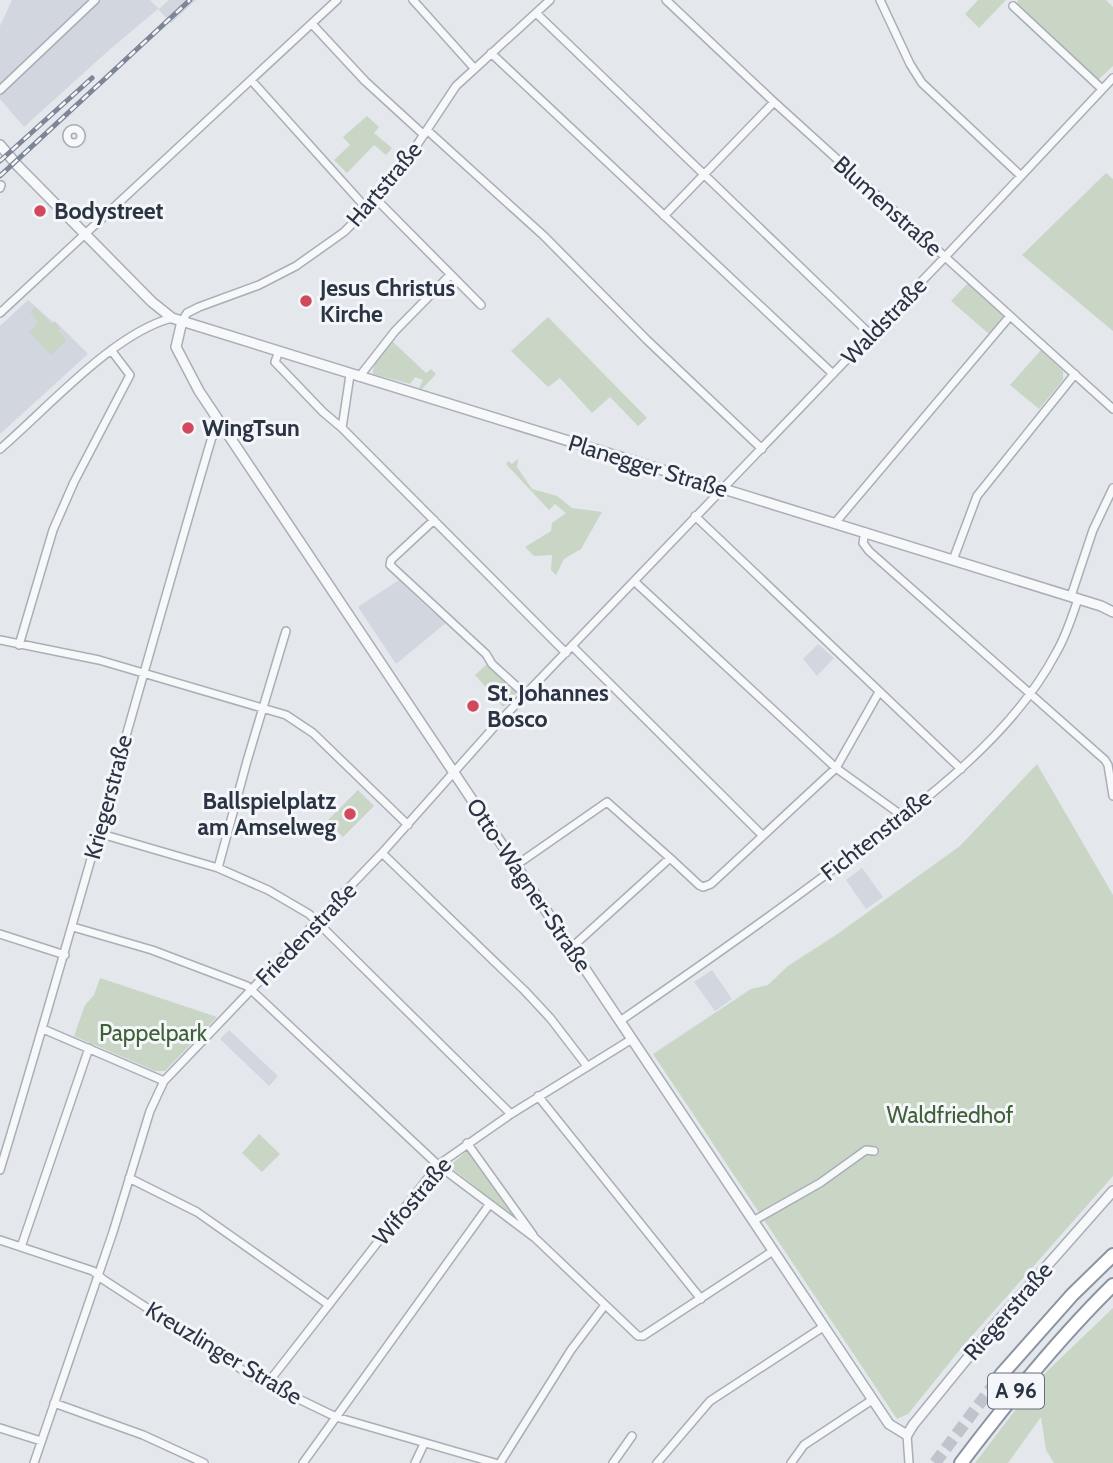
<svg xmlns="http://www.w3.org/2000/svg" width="1113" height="1463" font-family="Cabin,sans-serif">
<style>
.built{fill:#d2d6de}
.green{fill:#c9d6c5}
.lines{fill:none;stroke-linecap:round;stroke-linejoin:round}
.motorway-tunnel{stroke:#bfc3cb;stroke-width:12;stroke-dasharray:12 6;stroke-linecap:butt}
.minor-casing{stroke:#a9aeb7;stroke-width:10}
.tertiary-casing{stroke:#a9aeb7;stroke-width:12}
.motorway-casing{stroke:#8b94a3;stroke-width:16}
.minor{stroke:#f7f8fa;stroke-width:7}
.tertiary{stroke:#f7f8fa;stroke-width:9}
.motorway{stroke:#fff;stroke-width:12}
.rail-casing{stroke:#7d8696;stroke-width:5}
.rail{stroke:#f4f6f9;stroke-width:2.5;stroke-dasharray:8;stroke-linecap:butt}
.poi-dot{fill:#d1495b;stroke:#f4f6f9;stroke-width:2.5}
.labels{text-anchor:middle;stroke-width:6;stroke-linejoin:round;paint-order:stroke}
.shield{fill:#f4f6f9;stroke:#676e7b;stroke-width:2}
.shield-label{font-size:21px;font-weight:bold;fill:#2b3445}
.street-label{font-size:23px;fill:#2b3445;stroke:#f4f6f9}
.poi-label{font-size:23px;font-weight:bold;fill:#2b3445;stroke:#f4f6f9;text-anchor:start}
.park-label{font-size:23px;fill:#3f6138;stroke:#f4f6f9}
</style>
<rect width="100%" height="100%" fill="#e4e7ec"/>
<path class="built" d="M12 0H150L159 9 169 0H196L171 23 158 9 108 51 24 127 0 99V26Z
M28 300 53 322 55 321 88 354 0 434V326Z
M399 580 430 610 447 622 396 664 358 607Z
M818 644 834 658 817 676 803 659Z
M862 868 883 897 866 909 846 880Z
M712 970 732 999 715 1011 694 982Z
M229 1030 278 1076 269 1086 220 1039Z"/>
<path class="green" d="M978 0H1006L979 28 965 14Z
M1018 0H1106L1113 7V66L1098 80 1017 3Z
M367 116 379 127 374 133 392 148 386 155 374 145 347 173 334 160 350 145 343 137Z
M1106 173 1113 179V331L1022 255Z
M968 283 1005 316 989 334 951 301Z
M35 307 52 324 54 322 60 328 58 330 67 340 51 355 29 332 38 322 30 312Z
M548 317 647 418 638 426 610 397 592 413 560 378 548 387 511 351Z
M392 341 426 373 431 369 436 374 422 389 419 388 423 380 415 377 410 384 373 374C372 361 383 351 392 341Z
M1041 350 1063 371V380L1039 409 1010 385Z
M518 459 517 467 532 489 557 496 572 508 602 512 581 549 564 559 556 575 551 570 552 555 534 556 525 547 551 531 552 523 566 513 555 504 549 510 506 464 508 461 512 464Z
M487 664 517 692 503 707 475 675Z
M1037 764 1113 895V1176L963 1346 908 1414 897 1419 653 1054 751 989 768 985 788 966 836 935 960 846Z
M358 790 374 806 343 837 327 821Z
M100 978 217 1017 165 1071H155L74 1036 85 1005 94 995Z
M259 1134 280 1154 262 1172 242 1153Z
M466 1152H469L518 1221 453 1169V1163Z
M1113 1308V1463H1054L1046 1450 1041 1417 1008 1463H975L1039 1379Z"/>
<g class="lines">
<path class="motorway-tunnel" d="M935 1463 1001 1375"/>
<g class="minor-casing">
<path id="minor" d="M413 0 474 68
M666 0 774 102 1113 409
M880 0 910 64 922 83 1020 175
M1013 6 1102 89
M536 13 871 335
M312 24 365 81 424 135
M491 53 833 374
M252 81 367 209
M0 90 95 0
M67 136a7 7 0 1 1 14 0a7 7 0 1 1-14 0Z
M427 130 544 236 647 340 762 449
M0 188 1 185
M376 199 481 305
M664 216 774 102
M0 313 337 0
M182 321 187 313 199 307 259 285 296 266 344 232 367 209 403 166 456 86 550 0
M279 351 275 362 323 412 342 428
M350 375 342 428 566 653
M359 377 395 331 450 275
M0 449C47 409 113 333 172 318
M695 516 961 769
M434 520 391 560 390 565 486 654 492 664 526 695
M835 523 1010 316
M865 532 863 543 869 551 1105 760 1108 765 1113 796
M953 560 977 496 1075 374
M635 582 836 768 904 817
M1071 596 1093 530 1113 488
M0 640 99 660 286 715 313 733 408 825
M19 645 53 530 74 482 130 375 111 350
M573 647 762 835
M98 833 218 868 268 890 309 914 511 1114
M382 853 525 991 551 1019 587 1066
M515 866 607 802 670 858
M218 868 247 761 286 631
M73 927 152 950 247 986 438 1165 535 1238 638 1336H643L773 1251
M0 934 65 955
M571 948 670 858 699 885 703 887 711 884 836 768 879 692
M620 1021C690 973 760 924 828 873 909 812 1008 744 1056 653 1066 636 1072 617 1078 599
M43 1029 164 1081
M538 1096 701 1299
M467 1143 533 1235
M0 1170C74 927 140 681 212 437L223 429
M129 1178 197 1212 329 1305
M753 1221 820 1183 866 1150 874 1151
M0 1240 93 1271 104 1280 255 1378 336 1417 495 1463
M21 1247 89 1048
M267 1384 438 1165 511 1114 632 1039
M54 1403 143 1435 204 1463
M0 1428 41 1441
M907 1435 909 1463
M34 1463 113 1232 150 1111 164 1081 382 853 495 726 945 257 1113 78
M303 1463 489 1205
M415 1463 424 1444
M500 1463 571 1350 605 1305
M613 1463 632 1436
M657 1463 710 1401 823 1327
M791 1463 804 1445 872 1400"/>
</g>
<g class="tertiary-casing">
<path id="tertiary" d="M0 145 17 165 152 302 172 318 1101 606 1113 612
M182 321 176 347 199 391 889 1424 907 1435 913 1425 992 1328 1113 1191"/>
</g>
<g class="motorway-casing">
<path id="motorway" d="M1001 1375 1072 1295 1113 1255
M961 1463C1008 1401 1057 1340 1113 1285"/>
</g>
<use href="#minor" class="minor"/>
<use href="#tertiary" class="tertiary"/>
<use href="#motorway" class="motorway"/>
<g class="rail-casing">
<path id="rail" d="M0 161 92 78
M0 176 190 0"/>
</g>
<use href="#rail" class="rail"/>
</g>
<g class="poi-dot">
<circle cx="40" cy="211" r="7"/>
<circle cx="306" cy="301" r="7"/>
<circle cx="188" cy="428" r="7"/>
<circle cx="473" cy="706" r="7"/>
<circle cx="350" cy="814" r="7"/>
</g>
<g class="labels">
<rect class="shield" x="988" y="1373.5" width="56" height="35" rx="5"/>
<g class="shield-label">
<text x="1016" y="1398">A 96</text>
</g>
<g class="street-label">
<text transform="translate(384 184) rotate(-50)" y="8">Hartstraße</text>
<text transform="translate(888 206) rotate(42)" y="8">Blumenstraße</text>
<text transform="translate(884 321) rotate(-46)" y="8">Waldstraße</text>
<text transform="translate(648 466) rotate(17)" y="8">Planegger Straße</text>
<text transform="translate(108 797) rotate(-75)" y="8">Kriegerstraße</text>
<text transform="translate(876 835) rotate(-38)" y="8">Fichtenstraße</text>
<text transform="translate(529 885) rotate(56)" y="8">Otto-Wagner-Straße</text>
<text transform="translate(306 934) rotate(-46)" y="8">Friedenstraße</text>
<text transform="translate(412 1201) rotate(-50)" y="8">Wifostraße</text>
<text transform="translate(1008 1311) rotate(-49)" y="8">Riegerstraße</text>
<text transform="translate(224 1353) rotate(31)" y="8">Kreuzlinger Straße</text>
</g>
<g class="poi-label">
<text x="54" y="219">Bodystreet</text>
<text x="320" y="296">Jesus Christus<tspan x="320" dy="26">Kirche</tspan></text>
<text x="202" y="436">WingTsun</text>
<text x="487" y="701">St. Johannes<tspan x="487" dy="26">Bosco</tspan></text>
<text x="336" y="809" text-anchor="end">Ballspielplatz<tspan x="336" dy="26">am Amselweg</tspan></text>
</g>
<g class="park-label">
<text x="153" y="1041">Pappelpark</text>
<text x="950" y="1123">Waldfriedhof</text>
</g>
</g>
</svg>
